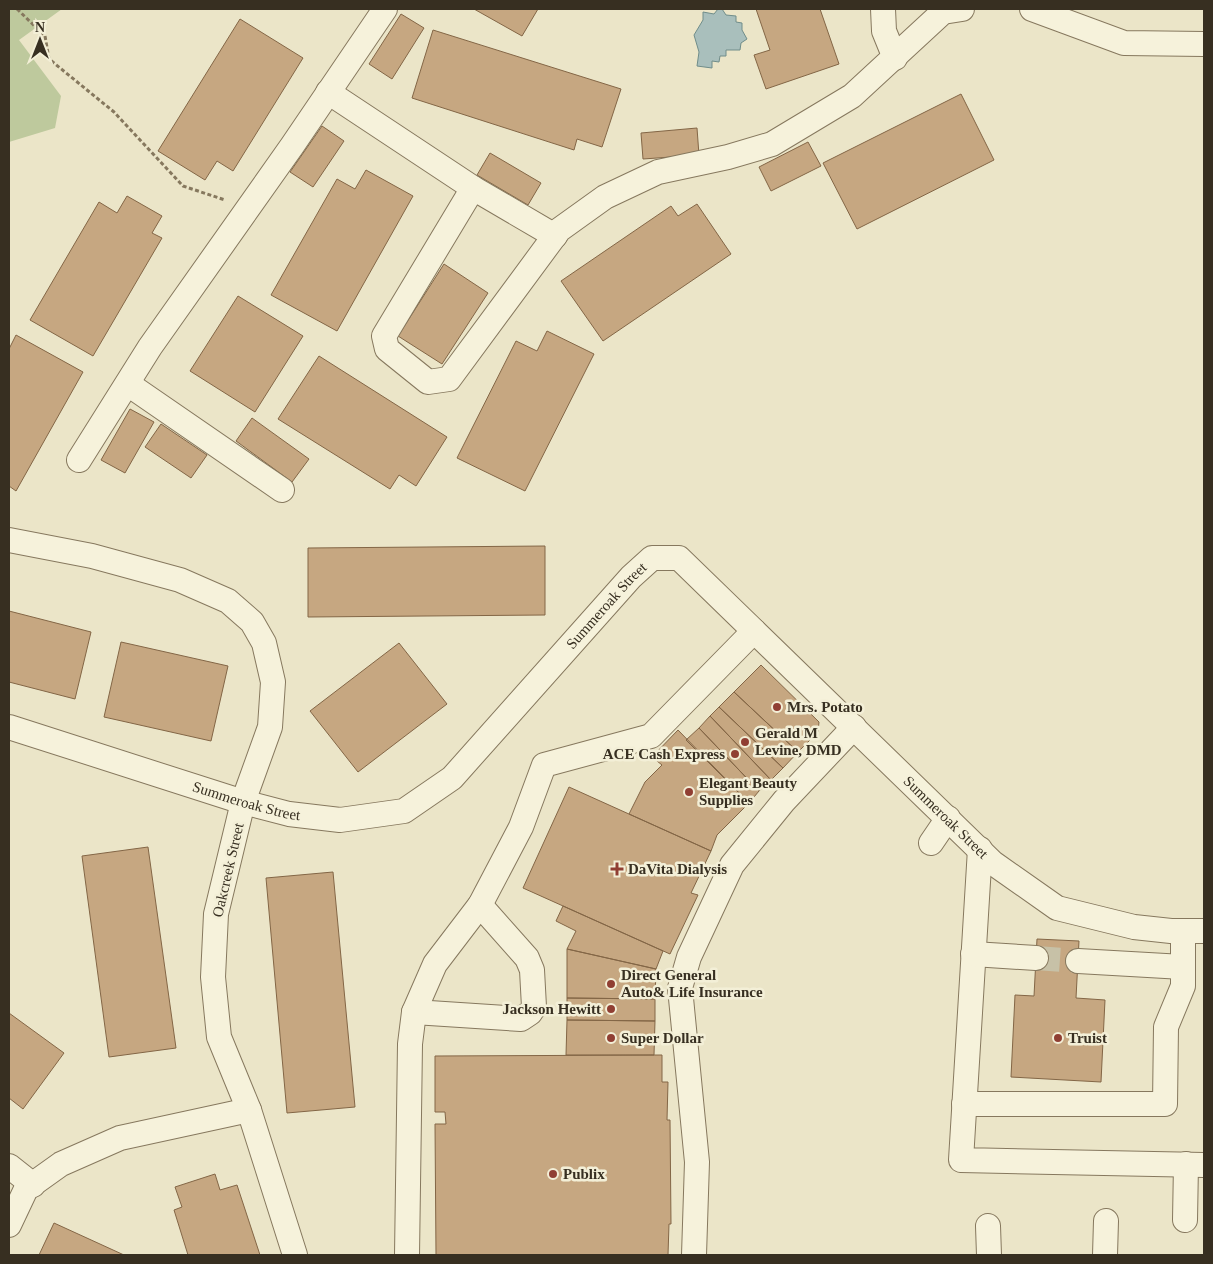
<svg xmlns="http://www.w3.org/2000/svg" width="1213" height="1264" font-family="'Times New Roman',serif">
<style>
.green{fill:#bec99d}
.water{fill:#a9bfbc;stroke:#708d8a}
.building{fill:#c6a781;stroke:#836646}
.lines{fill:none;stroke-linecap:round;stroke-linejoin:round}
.minor-tunnel{stroke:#c7c1a7;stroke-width:24;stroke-dasharray:24 12;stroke-linecap:butt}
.minor-casing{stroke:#86785e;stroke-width:26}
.path{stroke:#86785e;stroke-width:3;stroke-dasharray:4 2.5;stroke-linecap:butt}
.minor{stroke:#f6f2db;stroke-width:24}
.poi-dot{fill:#903f33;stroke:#f3efd7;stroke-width:2}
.labels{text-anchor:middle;stroke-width:5;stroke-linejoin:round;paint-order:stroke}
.street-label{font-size:15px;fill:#372f21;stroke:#f3efd7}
.poi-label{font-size:15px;font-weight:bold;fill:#372f21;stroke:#f3efd7;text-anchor:start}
</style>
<rect width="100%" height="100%" fill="#ebe5c8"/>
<path class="green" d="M9 9H62L19 40 61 96 55 128 9 142Z"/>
<path class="water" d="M718 9H722L726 15 736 16V22L742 23V30L747 39 741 43 740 50H726V56H720L719 62 712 61V68L697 66 699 52 694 35 703 20V12L714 14Z"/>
<path class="building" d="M474 9H538L522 36Z
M756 9H820L839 64 766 89 754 55 770 50Z
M401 14 424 28 392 79 369 64Z
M240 19 303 58 233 171 217 161 205 180 158 151Z
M433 30 621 89 602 147 577 139 574 150 412 98Z
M961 94 994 160 857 229 823 163Z
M322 126 344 141 313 187 290 172Z
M697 128 699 155 643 159 641 133Z
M808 142 821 166 771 191 759 167Z
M490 153 541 183 528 205 477 175Z
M366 170 413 196 337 331 271 295 337 179 355 189Z
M127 196 162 216 152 233 162 238 93 356 30 320 99 202 117 213Z
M697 204 731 254 603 341 561 281 671 206 678 216Z
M444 264 488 293 442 364 398 336Z
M238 296 303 336 255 412 190 371Z
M547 331 594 354 525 491 457 458 516 341 537 351Z
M16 335 83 372 16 491 9 486V349Z
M319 356 447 437 416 486 399 475 390 489 278 419Z
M130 409 154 422 125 473 101 460Z
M252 418 309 459 292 482 236 441Z
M161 424 207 455 191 478 145 447Z
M545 546V615L308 617V548Z
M9 611 91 632 75 699 9 682Z
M121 642 228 666 211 741 104 717Z
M399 643 447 704 358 772 310 711Z
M761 665 819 722 818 732 798 752 734 692Z
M734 692 798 752 783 768 719 707Z
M719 707 783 768 771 780 710 716Z
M710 716 771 780 759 791 699 728Z
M699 728 759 791 749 803 686 740Z
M678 730 749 803 717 835 711 851 629 814 645 782 662 765 652 757Z
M569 787 711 851 691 893 698 895 670 954 523 888Z
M148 847 176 1048 109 1057 82 856Z
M333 872 355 1107 287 1113 266 878Z
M563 906 663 951 656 969 567 949 576 931 556 921Z
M1037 939 1079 941 1076 998 1105 1000 1101 1082 1011 1077 1015 995 1034 996Z
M567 949 656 969 655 999 567 998Z
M567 998 655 999V1021L567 1020Z
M9 1013 64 1053 23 1109 9 1098Z
M567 1020 655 1021 654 1055H566Z
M662 1055V1082H668L667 1120H670L671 1224H669L668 1255H436L435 1124H446L445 1112H435V1056Z
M215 1174 220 1190 237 1185 260 1255H188L174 1210 182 1207 175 1187Z
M54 1223 124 1255H39Z"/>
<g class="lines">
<path class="minor-tunnel" d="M1036 958 1078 961"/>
<g class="minor-casing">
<g id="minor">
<path d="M883 9 884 31 895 58"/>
<path d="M1032 9 1124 43 1204 44"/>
<path d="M328 92 473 188 555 236"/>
<path d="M473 188 384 336 387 349 428 382 449 379 559 230 605 197 658 172 728 157 772 144 852 96 943 12 962 9"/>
<path d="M128 384 282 490"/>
<path d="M79 460 150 347 292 146 385 9"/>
<path d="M9 540 92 556 180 580 228 601 252 622 264 643 273 682 270 727 243 802 216 914 213 977 219 1037 249 1110 295 1255"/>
<path id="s1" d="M9 727 243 802 289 814 340 820 404 811 452 778 631 577 652 558H679L993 863 1057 908 1134 927 1171 931H1204"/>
<path d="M931 843 948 818"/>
<path d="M980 849 961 1160 1204 1165"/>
<path d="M973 954 1036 958"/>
<path d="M1078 961 1183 967"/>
<path d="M414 1012 521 1019 530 1013 534 1007 532 970 527 958 480 905"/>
<path d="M964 1104H1165L1166 1027 1183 986V931"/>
<path d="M9 1166 33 1185"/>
<path d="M1185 1220 1186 1164"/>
<path d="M9 1225 26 1189 61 1164 120 1138 249 1110"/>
<path d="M988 1226 989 1255"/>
<path d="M407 1255 410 1044 414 1012 435 964 480 905 521 827 544 765 651 736 754 631"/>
<path d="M694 1255 697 1162 680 988 689 957 732 865 784 801 854 727"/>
<path d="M1105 1255 1106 1221"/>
</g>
</g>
<path class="path" d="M17 9 45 36 49 59 114 112 183 186 225 200"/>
<use href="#minor" class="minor"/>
</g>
<g class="poi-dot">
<circle cx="777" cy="707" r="5"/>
<circle cx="745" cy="742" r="5"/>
<circle cx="735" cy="754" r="5"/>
<circle cx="689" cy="792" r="5"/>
<path d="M614.5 861.5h5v5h5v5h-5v5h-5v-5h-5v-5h5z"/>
<circle cx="611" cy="984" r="5"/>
<circle cx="611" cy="1009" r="5"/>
<circle cx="611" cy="1038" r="5"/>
<circle cx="1058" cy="1038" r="5"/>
<circle cx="553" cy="1174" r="5"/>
</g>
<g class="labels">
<g class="street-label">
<text dy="5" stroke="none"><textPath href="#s1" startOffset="699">Summeroak Street</textPath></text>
<text dy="5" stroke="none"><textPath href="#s1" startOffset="249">Summeroak Street</textPath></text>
<text dy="5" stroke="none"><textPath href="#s1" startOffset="1164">Summeroak Street</textPath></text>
<text transform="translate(228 870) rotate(-77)" y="5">Oakcreek Street</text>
</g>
<g class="poi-label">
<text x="787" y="712">Mrs. Potato</text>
<text x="755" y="738">Gerald M<tspan x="755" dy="17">Levine, DMD</tspan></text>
<text x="725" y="759" text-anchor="end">ACE Cash Express</text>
<text x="699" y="788">Elegant Beauty<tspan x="699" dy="17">Supplies</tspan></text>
<text x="628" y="874">DaVita Dialysis</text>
<text x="621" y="980">Direct General<tspan x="621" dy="17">Auto&amp; Life Insurance</tspan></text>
<text x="601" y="1014" text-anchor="end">Jackson Hewitt</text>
<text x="621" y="1043">Super Dollar</text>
<text x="1068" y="1043">Truist</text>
<text x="563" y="1179">Publix</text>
</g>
</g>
<rect width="1213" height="1264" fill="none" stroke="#372f21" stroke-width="20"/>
<g transform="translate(40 40)" stroke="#f3efd7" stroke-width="4" paint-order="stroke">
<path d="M0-4L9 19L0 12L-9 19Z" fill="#372f21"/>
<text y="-8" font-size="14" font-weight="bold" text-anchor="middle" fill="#372f21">N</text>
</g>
</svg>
